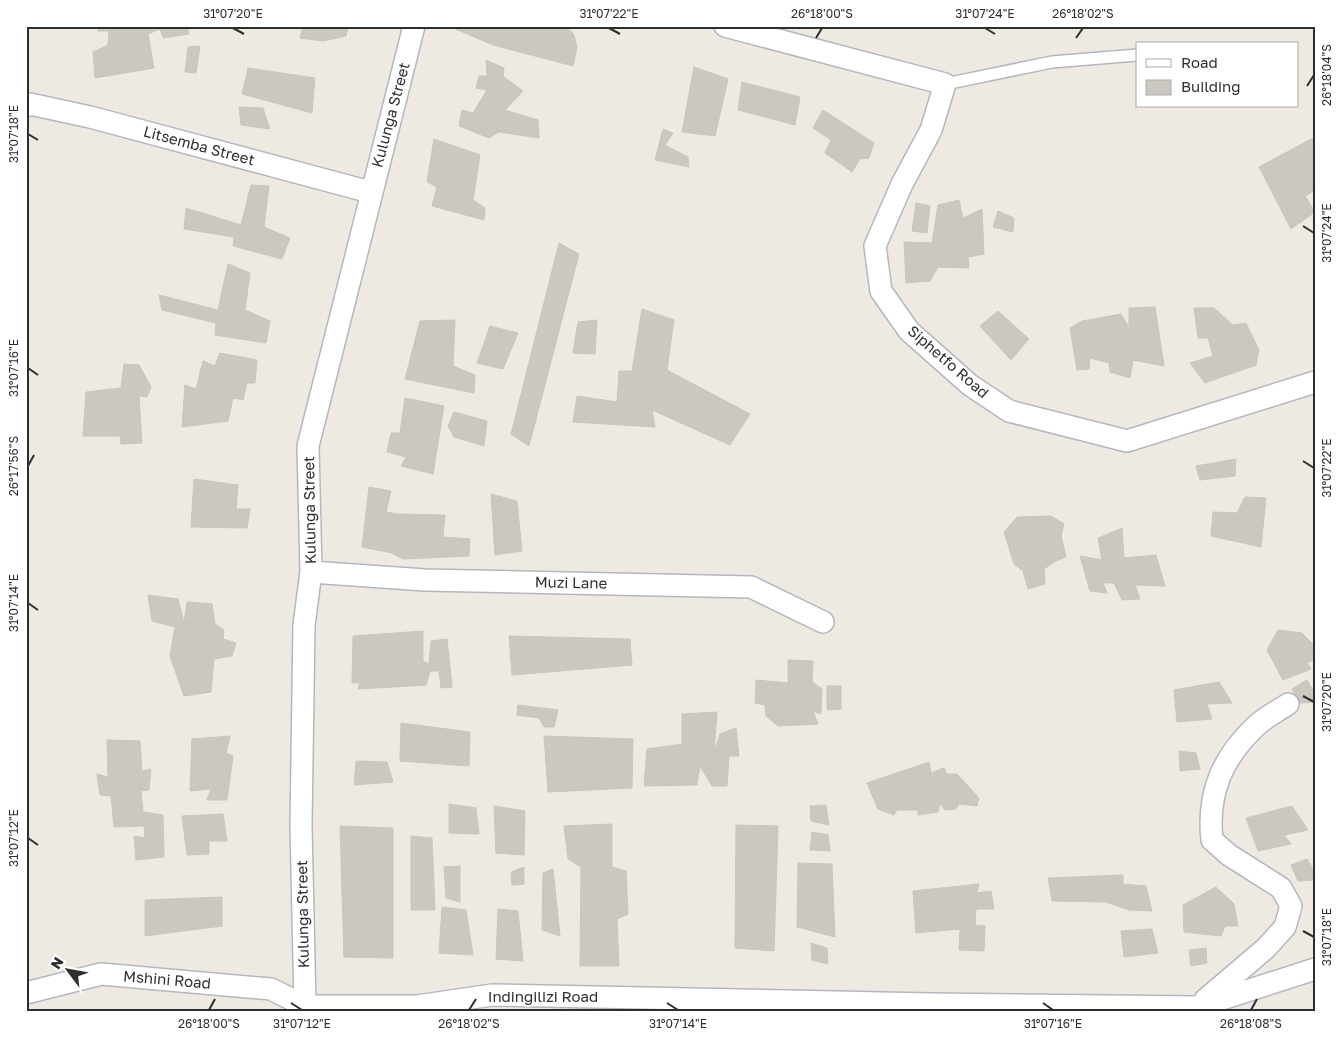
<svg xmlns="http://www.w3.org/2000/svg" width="1341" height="1037" font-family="'Golos Text',sans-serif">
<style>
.building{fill:#cac8c0;stroke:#cac6bb}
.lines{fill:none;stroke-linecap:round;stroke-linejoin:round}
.lane-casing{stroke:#b5b6c0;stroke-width:14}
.street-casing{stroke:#b5b6c0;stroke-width:24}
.lane{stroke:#fff;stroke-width:11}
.street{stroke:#fff;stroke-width:21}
.ticks{fill:none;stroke:#2e2e2e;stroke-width:2}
.labels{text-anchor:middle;stroke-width:4;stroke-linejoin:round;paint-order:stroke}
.street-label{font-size:15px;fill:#2e2e2e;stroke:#fff}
.neatline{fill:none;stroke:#2e2e2e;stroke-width:2}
.ticks-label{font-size:12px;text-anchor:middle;fill:#2e2e2e}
</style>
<rect width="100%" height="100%" fill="#eeeae2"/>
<path class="building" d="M99 26H187L189 34 163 38 160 29 148 34 154 68 95 78 93 52 108 45 109 31H98Z
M303 26H348L346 36 323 41 300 38Z
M567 26 574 35 577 47 573 66 493 45 451 27Z
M200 46 196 73 185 72 188 47Z
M486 60 504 68 503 76 523 91 505 110 538 120 539 138 499 132 489 138 459 126 462 110 473 113 487 90 476 88 479 76H487Z
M694 67 728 79 715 136 682 132Z
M248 68 315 78 312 113 242 94Z
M742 82 800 97 795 125 738 110Z
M239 107 263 108 270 129 241 125Z
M823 110 874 143 869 158 860 159 852 172 825 153 831 140 813 128Z
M663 129 673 133 665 145 688 157 689 167 655 160Z
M1315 137V190L1305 196 1315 212 1291 229 1259 167Z
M434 139 480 155 473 200 485 208 484 220 432 206 437 187 427 182Z
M251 185 269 186 264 227 290 238 282 259 233 246 234 237 184 229 186 208 241 225Z
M959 200 963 218 982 209 984 254 968 257 969 268 938 267 930 281 906 283 904 242 932 243 938 205Z
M916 203 930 206 927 233 912 231Z
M998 211 1014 218 1013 232 993 227Z
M559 243 579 254 529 446 511 434Z
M228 264 250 273 245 310 270 321 266 343 215 335 216 323 162 310 159 295 218 310Z
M1155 307 1164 366 1133 360 1130 378 1110 372 1109 363 1090 358 1089 369 1077 370 1070 328 1082 321 1121 314 1129 328V308Z
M1194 308H1214L1233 325 1246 323 1259 350 1256 365 1205 383 1190 363 1213 356 1208 338H1198Z
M642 309 674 320 667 370 750 414 730 445 652 410 655 427 573 422 577 396 617 402 619 371H632Z
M998 311 1029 339 1011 360 980 326Z
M455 320 453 366 475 375 474 393 405 379 420 321Z
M597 320 595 354 573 353 578 322Z
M490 326 518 333 503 369 477 363Z
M220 353 257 360 255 383H247L243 400 233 398 228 421 182 427 185 385 196 389 203 361 215 366Z
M124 364 139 365 151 387 147 397 139 396 142 443 121 444 120 436H83L86 392 121 388Z
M405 398 444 406 433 474 401 466 406 457 387 452 391 433H400Z
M454 412 487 421 484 446 454 437 448 426Z
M1236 459 1235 476 1200 480 1196 466Z
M194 479 238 485 236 509H250L247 528 191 527Z
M369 487 391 491 386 512 396 514 445 515 443 537 470 539 469 556 403 559 392 553 362 547Z
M491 494 517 501 522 551 495 555Z
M1245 497 1266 498 1261 547 1211 536 1213 512 1237 513Z
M1051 516 1064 524 1061 536 1066 557 1056 561 1044 569 1045 584 1028 589 1023 571 1014 564 1004 532 1017 517Z
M1122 528 1124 558 1156 555 1165 586 1135 585 1140 599 1122 600 1114 583H1103L1107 593 1090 591 1080 556 1102 560 1098 538Z
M148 595 178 599 184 623 215 624 224 630 223 639 236 643 232 656 214 659 211 692 184 696 170 656 175 627 152 621Z
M187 602 212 604 215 624 184 623Z
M1278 630 1302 633 1315 646V660L1307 662 1311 669 1283 680 1267 650Z
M423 631V661L429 664 431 641 447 639 452 687 441 688 439 671H430L426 685 358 689 360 682 352 683 353 636Z
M509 636 630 639 632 665 512 675Z
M788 660 813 661 812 682 822 689 821 714 813 711 818 724 778 726 766 716 765 705 755 703 756 680 788 683Z
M1307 680 1315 694V702L1300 703 1292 689Z
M1219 682 1232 703 1207 704 1212 719 1177 722 1174 690Z
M827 686H841V709L827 710Z
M518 705 558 710 554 727H544L539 718 517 715Z
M717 712 714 752 720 734 736 728 739 756H729L727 786H712L700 766 697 785 644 786 647 749 682 744V714Z
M401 723 470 732 469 766 400 761Z
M230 736 226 753 233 756 227 800H207L211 789 190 791 192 739Z
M544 736 633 739 632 788 548 792Z
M107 740 140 741 142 771 151 769 149 790 141 791 143 812 163 815 164 857 136 860 134 836 145 838 144 826 114 827 111 796 100 795 97 774 108 777Z
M1179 751 1196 753 1200 769 1180 771Z
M356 761 387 762 393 782 354 785Z
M929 762 931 773 944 768 947 774H957L979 798 977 806 959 804 956 809 945 810 940 803 938 812 918 815V810H897L894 815 878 809 867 783Z
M449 804 476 808 479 834 449 833Z
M826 805 829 825 811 821 810 806Z
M494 806 525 811 524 855 496 853Z
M1292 806 1308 830 1284 835 1291 844 1258 851 1246 818Z
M223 814 227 841H209V854L187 855 182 816Z
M612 824V867L626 871 628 914 617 919 619 966H580L581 867 568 859 564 826Z
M736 825 778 826 774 951 735 948Z
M340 826 393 828V958L344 957Z
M812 832 828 835 830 851 810 850Z
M411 836 432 838 435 910H411Z
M1307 859 1315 872V880L1298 881 1291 865Z
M798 863 832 864 835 937 797 927Z
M460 866V902L446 898 444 867Z
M524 867V884L512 885 511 872Z
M553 869 560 936 542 930 543 873Z
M1123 875V884L1146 886 1152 911 1129 910 1106 902 1052 901 1048 878Z
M979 884 977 893 991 891 994 909H976L975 925 985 926 984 951 959 950 960 929 916 933 913 891Z
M1216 887 1234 904 1238 926H1225L1221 936 1184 932 1183 905Z
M222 897V926L145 936V900Z
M442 907 466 910 473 955 439 953Z
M498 909 518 911 523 961 496 959Z
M1152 929 1158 953 1124 957 1121 931Z
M811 943 827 948 828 964 812 960Z
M1206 948 1207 963 1191 966 1189 950Z"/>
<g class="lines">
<g class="lane-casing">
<path id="lane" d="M945 84 1052 62 1137 55"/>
</g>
<g class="street-casing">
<path id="street" d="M725 26 945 84 931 130 902 184 875 246 881 291 909 331 970 385 1009 411 1127 441 1315 382
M26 106 30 104 90 117 370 192
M311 572 425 580 751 587 823 622
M26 993 101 974 271 989 305 1006H417L492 995 931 1004 1197 1007 1315 969
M1205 1000 1266 948 1285 927 1291 906 1281 888 1229 855 1212 840C1207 793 1222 758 1256 726 1265 717 1278 711 1288 704
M305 1006 301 826 304 625 311 572 308 446 414 26"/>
</g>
<use href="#lane" class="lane"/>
<use href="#street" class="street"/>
</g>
<path class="ticks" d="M233 28 244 34M609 28 620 34M985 28 995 34M816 38 822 28M1076 38 1083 28M1307 86 1314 75M28 134 38 140M1303 226 1314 233M28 368 38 375M1303 461 1314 468M28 466 34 455M28 603 38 610M1303 696 1314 702M28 838 38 845M1303 931 1314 937M291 1003 302 1010M667 1003 678 1010M1043 1003 1053 1010M209 1010 215 999M469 1010 476 999M1251 1010 1257 999"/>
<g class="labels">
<g class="street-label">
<text transform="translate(391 115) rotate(-75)" y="5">Kulunga Street</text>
<text transform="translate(199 146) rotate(15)" y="5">Litsemba Street</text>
<text transform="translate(948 362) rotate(41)" y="5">Siphetfo Road</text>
<text transform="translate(310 510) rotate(-91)" y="5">Kulunga Street</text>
<text transform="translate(571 583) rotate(1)" y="5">Muzi Lane</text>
<text transform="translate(303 914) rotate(-91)" y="5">Kulunga Street</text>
<text transform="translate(167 980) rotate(5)" y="5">Mshini Road</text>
<text x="543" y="1002">Indingilizi Road</text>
</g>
</g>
<rect width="1341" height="1037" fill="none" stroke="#ffffff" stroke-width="55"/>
<rect x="1136" y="42" width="162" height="65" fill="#ffffff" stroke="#ababab"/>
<rect x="1146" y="59" width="25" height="8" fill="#ffffff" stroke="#ababab"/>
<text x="1181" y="68" font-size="15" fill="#2e2e2e">Road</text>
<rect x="1146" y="80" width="25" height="15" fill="#cac8c0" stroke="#ababab"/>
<text x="1181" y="92" font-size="15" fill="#2e2e2e">Building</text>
<g transform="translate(68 970) rotate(302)" stroke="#ffffff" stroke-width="4" paint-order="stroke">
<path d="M0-4L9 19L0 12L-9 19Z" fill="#2e2e2e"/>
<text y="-8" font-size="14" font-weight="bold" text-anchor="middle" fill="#2e2e2e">N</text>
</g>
<rect x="28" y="28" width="1286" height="982" class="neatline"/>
<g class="ticks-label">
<text x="233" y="18">31°07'20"E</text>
<text x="609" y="18">31°07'22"E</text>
<text x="822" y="18">26°18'00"S</text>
<text x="985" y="18">31°07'24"E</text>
<text x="1083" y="18">26°18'02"S</text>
<text transform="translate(1327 75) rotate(-90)" y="4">26°18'04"S</text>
<text transform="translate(14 134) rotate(-90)" y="4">31°07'18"E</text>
<text transform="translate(1327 233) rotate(-90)" y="4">31°07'24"E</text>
<text transform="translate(14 368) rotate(-90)" y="4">31°07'16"E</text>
<text transform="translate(14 466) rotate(-90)" y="4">26°17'56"S</text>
<text transform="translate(1327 468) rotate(-90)" y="4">31°07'22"E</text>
<text transform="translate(14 603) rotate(-90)" y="4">31°07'14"E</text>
<text transform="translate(1327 702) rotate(-90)" y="4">31°07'20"E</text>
<text transform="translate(14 838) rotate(-90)" y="4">31°07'12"E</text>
<text transform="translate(1327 937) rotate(-90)" y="4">31°07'18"E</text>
<text x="209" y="1028">26°18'00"S</text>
<text x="302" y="1028">31°07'12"E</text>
<text x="469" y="1028">26°18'02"S</text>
<text x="678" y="1028">31°07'14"E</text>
<text x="1053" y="1028">31°07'16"E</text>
<text x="1251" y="1028">26°18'08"S</text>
</g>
</svg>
